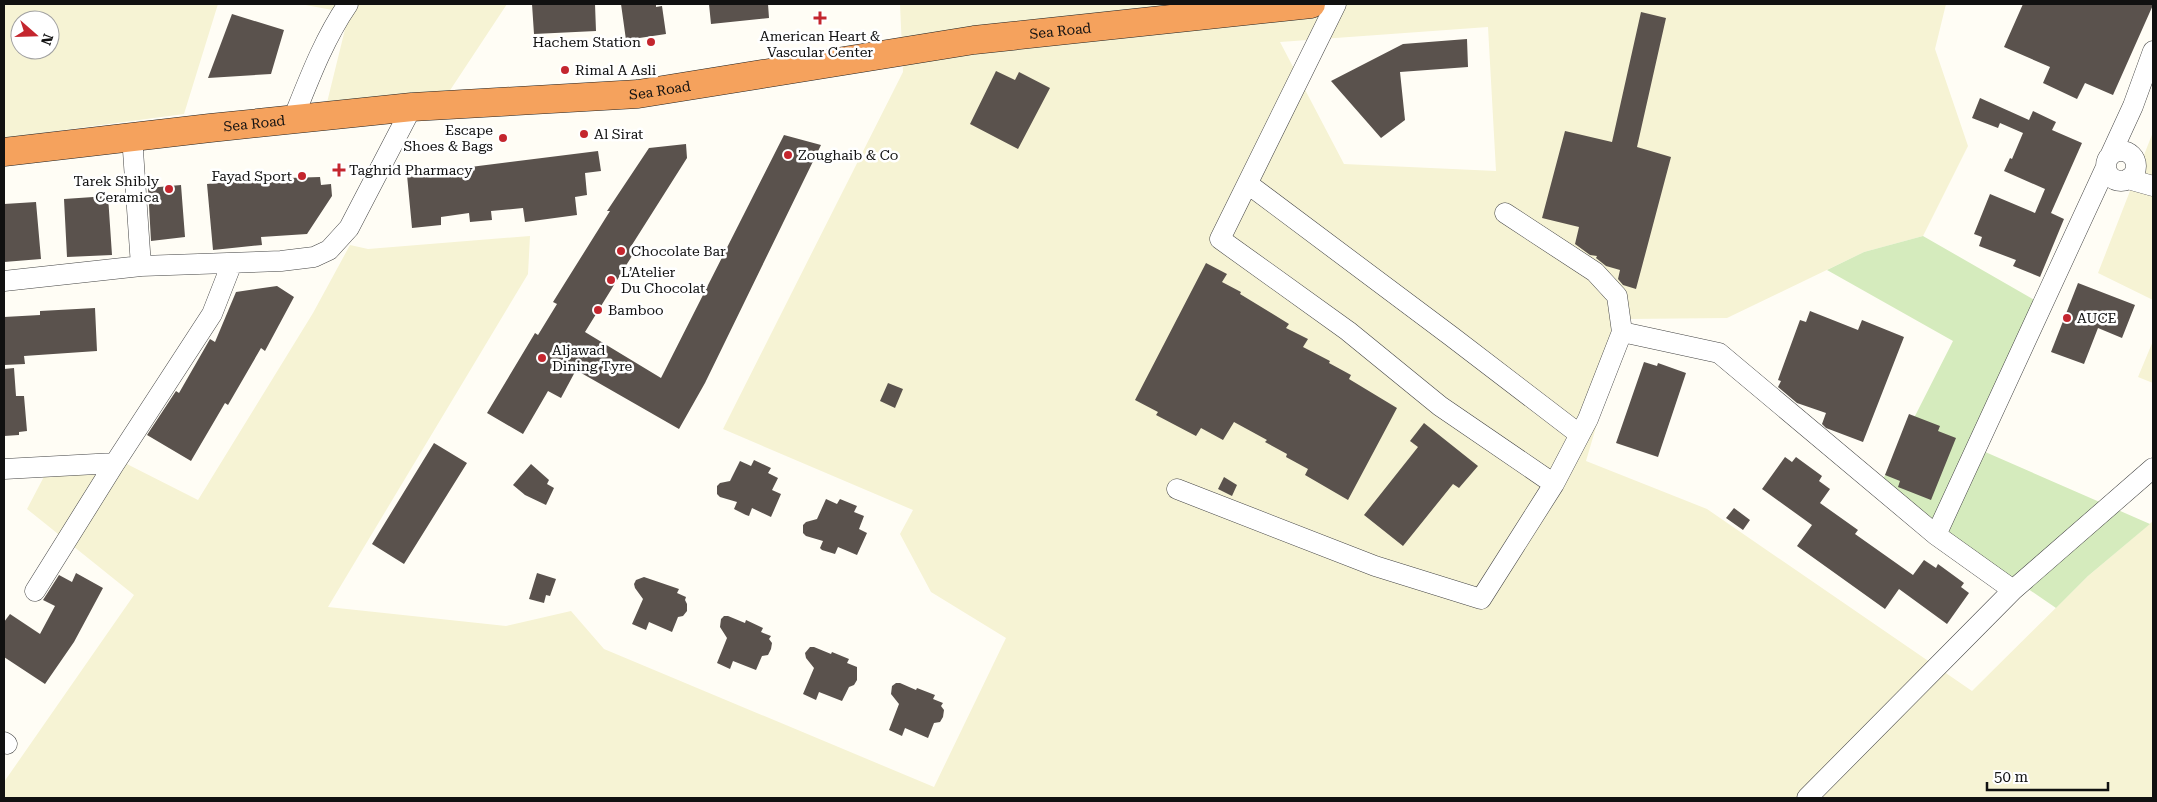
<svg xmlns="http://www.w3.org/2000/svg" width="2157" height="802" font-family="'Roboto Serif',serif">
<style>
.farmland{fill:#f6f3d4;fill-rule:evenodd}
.green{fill:#d5ebbd}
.building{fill:#5a524d}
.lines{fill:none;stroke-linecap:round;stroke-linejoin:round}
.minor-casing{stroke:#444;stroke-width:21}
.highway-casing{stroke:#222;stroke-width:29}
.minor{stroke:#fff;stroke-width:20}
.highway{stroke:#f5a25d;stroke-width:28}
.poi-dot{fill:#c4262e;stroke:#fff;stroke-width:2}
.labels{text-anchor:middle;stroke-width:5;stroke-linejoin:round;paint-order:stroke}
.street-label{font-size:14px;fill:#111;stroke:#fff}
.poi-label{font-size:14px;fill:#111;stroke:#fff;text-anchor:start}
</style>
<rect width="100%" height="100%" fill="#fffdf5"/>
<path class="farmland" d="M4 4H218L184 114 4 138ZM20 20H50V50H20Z
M300 4H507L439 107 406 118 320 131 349 13Z
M900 4H1946L1935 49 1968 146 1923 236 1864 252 1727 318 1628 319 1586 461 1707 509 1972 691 2088 576 2153 521V798H4V782L134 595 27 509 49 467 115 458 198 500 313 313 350 245 368 249 530 236 528 274 328 607 506 626 571 611 604 649 934 787 1006 638 931 592 900 534 913 510 723 429 903 72ZM1488 27 1496 171 1344 164 1280 42Z
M2153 132V300L2098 273Z
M2153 341V383L2138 377Z"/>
<path class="green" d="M1923 236 2045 306 1983 451 2150 524 2088 576 2056 608 1879 487 1953 341 1827 270 1864 252Z"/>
<path class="building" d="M532 4H595L596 31 534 34Z
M621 4H656V7L662 6 666 34 626 40Z
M709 4H768L769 18 711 24Z
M2023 4H2153V5L2113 95 2085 83 2077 99 2043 83 2050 67 2004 47Z
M1641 12 1666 18 1637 147 1671 157 1636 289 1623 285 1618 279 1620 270 1606 266 1596 258 1597 256 1590 255 1575 244 1579 227 1542 218 1565 131 1612 142Z
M232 14 284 30 271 74 208 78Z
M1467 39 1468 67 1400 72 1405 120 1381 138 1331 81 1403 44Z
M996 71 1015 80 1019 72 1050 88 1018 149 970 124Z
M1980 98 2029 120 2033 111 2056 122 2052 130 2082 143 2051 213 2064 219 2040 277 2013 266 2016 260 1979 246 1982 237 1974 234 1990 194 2035 213 2045 189 2004 171 2010 158 2012 159 2023 133 2000 123 1998 128 1972 118Z
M784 135 821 145 705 383 679 429 576 370 561 398 548 391 523 434 487 413 535 333 538 335 557 304 553 302 610 211H607L649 148 686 144 687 158 630 248 635 251 585 332 661 378Z
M598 151 601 171 585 173 587 195 575 197 577 215 525 222 523 208 491 211 492 220 470 222 469 213 441 217V225L412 228 407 175Z
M320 177 321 185 331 184 332 196 307 234 261 237 262 245 213 250 207 184 256 179Z
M181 185 185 237 151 241 148 188Z
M108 196 112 255 67 257 64 199Z
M36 202 41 259 4 262V204Z
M1206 263 1227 274 1222 282 1241 292 1240 294 1289 324 1286 328 1308 339 1303 347 1330 361 1329 363 1351 375 1349 379 1397 408 1348 500 1305 475 1308 469 1286 457 1287 454 1265 442 1267 440 1234 422 1223 440 1201 428 1196 436 1156 415 1158 412 1135 400Z
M2078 283 2135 305 2122 338 2098 328 2084 364 2051 352Z
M277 286 294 297 265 351 261 348 228 405 225 403 191 461 147 435 176 391 179 393 210 339 215 342 236 292Z
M95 308 97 351 24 356 25 364 4 365V317L40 315V311Z
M1810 311 1858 330 1862 320 1904 337 1863 442 1826 428 1822 424 1826 413 1797 403 1778 387 1781 381 1778 380 1800 320 1806 322Z
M1644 362 1657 366 1658 363 1686 373 1658 457 1616 443Z
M14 368 16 396H24L27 431 19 432V435L4 436V369Z
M888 383 903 389 895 408 880 401Z
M1909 414 1940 426 1938 431 1956 438 1931 500 1898 487 1900 481 1885 475Z
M1424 423 1478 466 1459 488 1453 484 1403 546 1364 515 1418 447 1410 441Z
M434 443 467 463 404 564 372 544Z
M1785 457 1792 462 1796 457 1822 476 1819 481 1830 489 1820 503 1858 530 1855 534 1913 575 1924 560 1936 568 1938 564 1964 583 1961 587 1969 593 1947 624 1899 589 1885 609 1797 546 1812 525 1762 489Z
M754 460 771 468 768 473 778 478 772 490 781 494 771 517 752 508 749 516 746 515 734 509 737 502 720 497 717 494V486L720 483 730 481 740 461 751 466Z
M531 464 549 480 547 484 554 488 546 505 525 495 513 485Z
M1224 477 1237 485 1232 496 1218 489Z
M826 499 837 504 840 499 857 506 854 512 864 516 859 529 867 533 857 555 838 547 835 554 822 550 820 548 823 541 806 536 803 533V525L806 522 817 519Z
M1734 508 1750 520 1743 530 1726 518Z
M76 573 103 588 74 642 45 684 4 657V622L10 614 40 634 55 606 43 600 59 575 72 582Z
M537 573 556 579 550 596 546 595 544 603 529 599Z
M644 577 679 589 677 593 686 597 685 600 687 604V611L683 616 678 617 672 632 649 622 646 630 632 624 643 599 635 588 634 584 636 580Z
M724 616H728L745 623 746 620 763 628 761 632 771 636 769 639 772 643 771 649 768 655 762 656 756 670 733 661 730 669 717 663 727 638 720 627 721 619Z
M810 647H814L831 654 832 652 849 659 847 663 857 667V680L854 685 849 687 842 701 819 692 816 700 803 694 814 668 806 658 805 653Z
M896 683H900L916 690 917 688 935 695 933 699 943 703 941 706 944 710 943 717 940 722 934 723 928 738 905 728 902 736 889 730 899 704 891 694 892 686Z"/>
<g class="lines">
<g class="minor-casing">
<path id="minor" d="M1336 4 1220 239 1348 331 1440 406 1554 484
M293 119C309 79 324 39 348 4
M132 136 141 266
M2106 166a15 15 0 1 1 30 0a15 15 0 1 1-30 0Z
M2110 156 2133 106 2153 51
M2128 179 2153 186
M1248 184 1451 336 1579 434
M4 281 141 266 281 261 314 257 329 250 349 228 412 107
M1622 332 1719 353 1936 535 2013 590
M4 469 115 463 212 314 232 263
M1177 489 1375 566 1481 599 1554 484 1588 419 1622 332 1617 296 1595 272 1505 213
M1936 535 2106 167
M35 591 115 463
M4 742 7 744
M1807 798 2013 590 2153 468"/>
</g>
<g class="highway-casing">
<g id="highway">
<path id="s1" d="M4 152 210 128 412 107 638 94 974 40 1311 4"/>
</g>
</g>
<use href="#minor" class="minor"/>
<use href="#highway" class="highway"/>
</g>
<g class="poi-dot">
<path d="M817.5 10.5h5v5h5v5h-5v5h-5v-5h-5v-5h5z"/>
<circle cx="651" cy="42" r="5"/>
<circle cx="565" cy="70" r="5"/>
<circle cx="584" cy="134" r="5"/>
<circle cx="503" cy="138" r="5"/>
<circle cx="788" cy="155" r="5"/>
<path d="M336.5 162.5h5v5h5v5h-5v5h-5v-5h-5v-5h5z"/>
<circle cx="302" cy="176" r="5"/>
<circle cx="169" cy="189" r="5"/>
<circle cx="621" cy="251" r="5"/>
<circle cx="611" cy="280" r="5"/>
<circle cx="598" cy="310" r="5"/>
<circle cx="2067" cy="318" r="5"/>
<circle cx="542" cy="358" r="5"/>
</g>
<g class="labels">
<g class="street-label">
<text dy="5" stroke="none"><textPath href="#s1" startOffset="1064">Sea Road</textPath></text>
<text dy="5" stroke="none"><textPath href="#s1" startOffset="659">Sea Road</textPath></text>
<text dy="5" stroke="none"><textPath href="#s1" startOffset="252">Sea Road</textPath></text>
</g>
<g class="poi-label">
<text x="820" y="41" text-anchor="middle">American Heart &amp;<tspan x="820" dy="16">Vascular Center</tspan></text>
<text x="641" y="47" text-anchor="end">Hachem Station</text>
<text x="575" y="75">Rimal A Asli</text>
<text x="493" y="135" text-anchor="end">Escape<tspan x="493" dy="16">Shoes &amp; Bags</tspan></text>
<text x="594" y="139">Al Sirat</text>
<text x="798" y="160">Zoughaib &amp; Co</text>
<text x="349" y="175">Taghrid Pharmacy</text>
<text x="292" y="181" text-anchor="end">Fayad Sport</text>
<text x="159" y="186" text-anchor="end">Tarek Shibly<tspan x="159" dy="16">Ceramica</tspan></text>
<text x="631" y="256">Chocolate Bar</text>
<text x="621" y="277">L’Atelier<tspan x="621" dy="16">Du Chocolat</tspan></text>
<text x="608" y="315">Bamboo</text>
<text x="2077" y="323">AUCE</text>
<text x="552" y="355">Aljawad<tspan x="552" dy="16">Dining Tyre</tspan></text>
</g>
</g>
<rect width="2157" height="802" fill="none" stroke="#111111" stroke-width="10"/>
<g transform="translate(35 35) rotate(110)"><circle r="24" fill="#ffffff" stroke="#a0a0a0"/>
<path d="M0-4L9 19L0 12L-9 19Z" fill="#c4262e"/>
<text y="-8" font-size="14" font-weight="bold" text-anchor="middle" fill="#111111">N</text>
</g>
<path d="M1987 782v8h121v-8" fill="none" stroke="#111111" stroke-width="2.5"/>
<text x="1994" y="782" font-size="15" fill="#111111" stroke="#ffffff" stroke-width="4" paint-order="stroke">50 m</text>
</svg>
